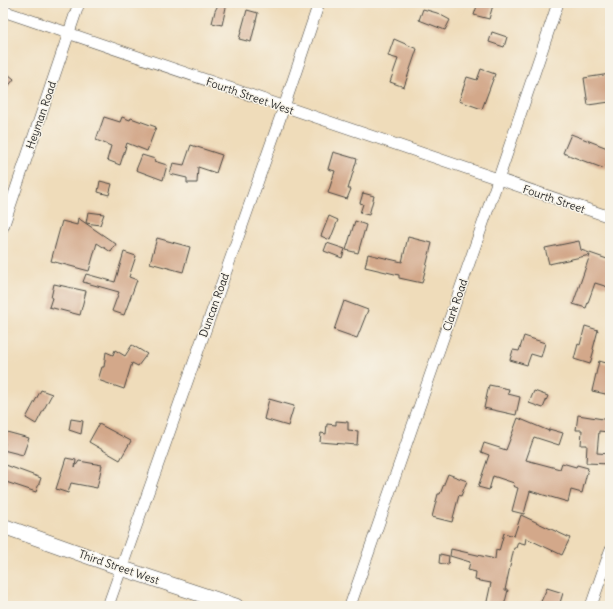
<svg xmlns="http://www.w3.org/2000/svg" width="613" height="609" font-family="Delius,sans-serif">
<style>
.building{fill:#d3a88a}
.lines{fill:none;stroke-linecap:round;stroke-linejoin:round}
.street-casing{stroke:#484640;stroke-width:12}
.secondary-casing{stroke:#484640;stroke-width:16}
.street{stroke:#fff;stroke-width:11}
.secondary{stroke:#fff;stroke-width:15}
.labels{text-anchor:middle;stroke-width:3;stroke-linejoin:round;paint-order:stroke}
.street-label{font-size:11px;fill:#2b2b2b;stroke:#f7f3e8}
</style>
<rect width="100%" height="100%" fill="#f7f3e8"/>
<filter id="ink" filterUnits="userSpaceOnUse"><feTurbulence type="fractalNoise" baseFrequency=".025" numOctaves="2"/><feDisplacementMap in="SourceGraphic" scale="8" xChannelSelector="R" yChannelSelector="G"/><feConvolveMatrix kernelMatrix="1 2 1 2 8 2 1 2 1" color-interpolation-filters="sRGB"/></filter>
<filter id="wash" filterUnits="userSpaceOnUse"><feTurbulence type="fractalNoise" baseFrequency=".012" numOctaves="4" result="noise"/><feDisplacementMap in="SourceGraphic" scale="16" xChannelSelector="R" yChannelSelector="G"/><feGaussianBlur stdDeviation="0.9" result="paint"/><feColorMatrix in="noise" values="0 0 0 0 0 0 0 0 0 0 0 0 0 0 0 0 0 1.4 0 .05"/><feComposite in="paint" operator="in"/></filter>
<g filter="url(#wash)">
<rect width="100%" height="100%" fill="#efdcba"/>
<g id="blocks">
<path class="building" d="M219 3H227L222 25 212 23 215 11Z
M478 3 493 5 489 19 474 15Z
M423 9 437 13 450 20 445 30 419 20Z
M247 10 258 13 251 42 239 39Z
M492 32 507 37 504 47 489 42Z
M394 39 417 49 404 87 390 82 398 59 388 56Z
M481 69 495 74 482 109 459 101 467 77 477 80Z
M3 70 14 79 3 93Z
M610 74V102L588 105 584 78Z
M104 117 120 122 122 117 130 120 131 118 156 127 147 151 127 143 120 165 107 160 111 146 96 140Z
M571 134 610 149V155L605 169 563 153Z
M191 145 222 155 216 173 198 167 197 183H187V178L170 174 173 163 184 165Z
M333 152 357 159 348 189H351L347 199 328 193 335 171 328 169Z
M142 155 155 159 154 161 167 165 163 180 136 170Z
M100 181 112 184 109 195 98 192Z
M363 193 374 196 369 215 360 213 363 204 360 203Z
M88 212 104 214 100 225 86 223Z
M329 216 338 220 330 240 321 236Z
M78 218 116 244 111 252 97 243 89 271 51 261 62 221 77 225Z
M355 221 366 225 358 253 346 250Z
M408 237 432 243 422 283 399 278V275L365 267 368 254 402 262Z
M157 238 190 247 183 272 150 263Z
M579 241 581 250 610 260V281L608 287 595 283 586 308 573 304 590 255 549 264 545 248Z
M327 243 345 249 342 258 324 251Z
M124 252 136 256 129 277 137 280 124 315 112 311 119 292 83 282 86 274 115 282Z
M54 284 86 291 80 315 49 307 52 298H51Z
M344 301 368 310 357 338 334 330Z
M585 326 598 330 593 349 594 350 590 364 574 359 578 344 580 345Z
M524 336 545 343 541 357 531 354 527 365 510 360 513 350 519 351Z
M132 345 147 354 138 366 132 363 124 389 98 380 102 367H104L106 352 113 355 115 350 125 356Z
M599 361 610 364V395L592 391Z
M489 385 509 389 508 394 520 397 516 415 484 408Z
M41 390 52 394 36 424 26 418Z
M534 391 548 396 543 408 529 403Z
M269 399 294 406 288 426 264 419Z
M578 415 609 420 608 432 599 431 597 453 610 454V464L586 463 587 445H581L582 430H576Z
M518 418 549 431V429L563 433 559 445 534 437 526 460 560 469 562 463 576 467 577 465 588 468 582 493 571 490 568 502 530 491 524 514 512 511 518 488 513 486 514 483 493 476 489 490 478 487 489 455 481 452 484 443 506 450Z
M71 419 83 421 81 434 69 430Z
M336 421 348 422V430L358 431 357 445 320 442 321 433 326 434 327 424 336 425Z
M99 424 131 441 120 460 89 442Z
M3 431 29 438 23 455 3 450 5 443 3 442Z
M66 458 76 460 75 467 79 461 102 465 97 488 71 483 68 493 56 489Z
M3 464 41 478 36 492 3 481Z
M448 474 467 481 461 496 459 495 452 522 432 517 438 494H440Z
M521 515 570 538 562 555 526 538 525 544 518 542 516 548H514L505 590H508L504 606H486L491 583 475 580 476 572 468 570 470 562 450 556 451 549 495 559 496 550 499 551 504 533 514 536Z
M440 554 449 556 448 565 439 563Z
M547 588 563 593 559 606H539Z"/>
</g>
</g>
<g filter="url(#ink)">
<use href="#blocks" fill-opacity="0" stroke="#484640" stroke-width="1"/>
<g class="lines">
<g class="street-casing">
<path id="street" d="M3 11 610 217
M3 227 79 3
M108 606 284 107 319 3
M350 606 498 180 558 3
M591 606 610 551"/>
</g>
<g class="secondary-casing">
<path id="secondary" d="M3 526 121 568 236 606"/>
</g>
<use href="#street" class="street"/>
<use href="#secondary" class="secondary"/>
</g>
</g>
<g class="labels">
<g class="street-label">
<text transform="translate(250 96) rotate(19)" y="4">Fourth Street West</text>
<text transform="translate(41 115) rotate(-71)" y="4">Heyman Road</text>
<text transform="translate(554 199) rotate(19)" y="4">Fourth Street</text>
<text transform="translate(214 305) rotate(-70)" y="4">Duncan Road</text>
<text transform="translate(455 305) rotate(-71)" y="4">Clark Road</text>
<text transform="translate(119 567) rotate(19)" y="4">Third Street West</text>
</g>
</g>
<rect width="613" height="609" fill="none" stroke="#f7f3e8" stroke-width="16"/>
</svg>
